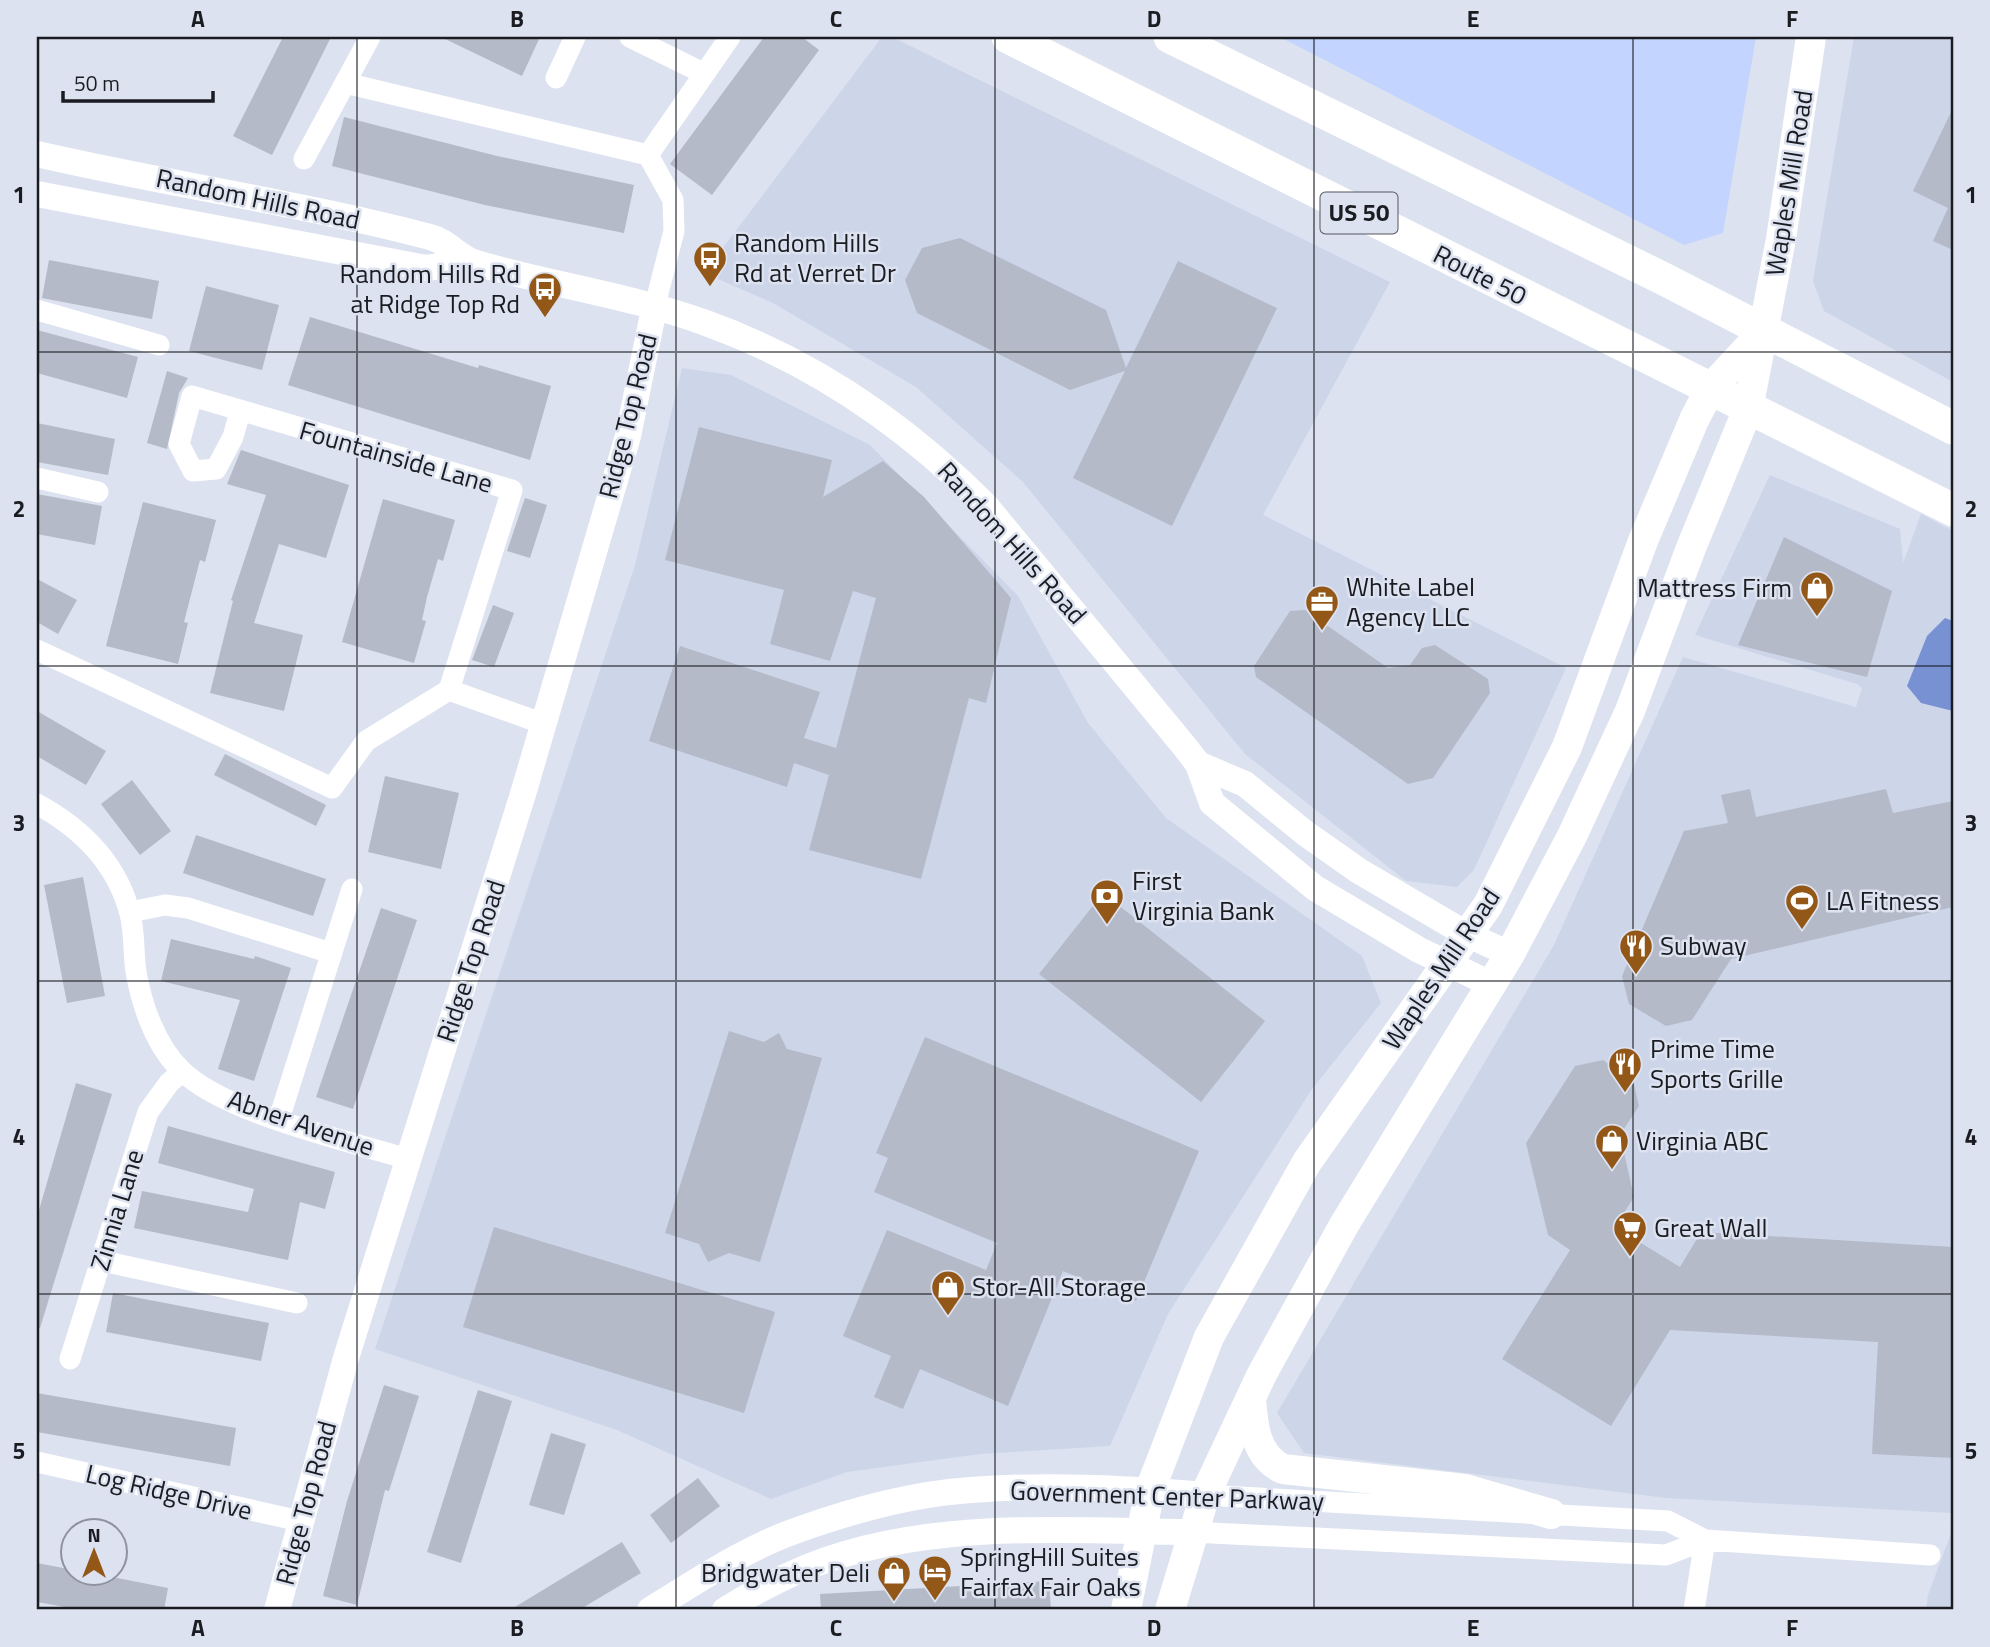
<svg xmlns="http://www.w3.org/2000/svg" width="1990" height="1647" font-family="'Titillium Web',sans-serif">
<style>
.built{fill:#cdd5e9}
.green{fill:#c3d4fe}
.water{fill:#7791d2}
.building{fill:#b4bac7}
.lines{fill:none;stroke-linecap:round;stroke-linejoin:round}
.minor{stroke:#fff;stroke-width:21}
.tertiary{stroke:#fff;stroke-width:26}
.secondary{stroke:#fff;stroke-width:30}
.primary{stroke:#fff;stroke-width:33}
.grid{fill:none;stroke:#1a1c21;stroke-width:2;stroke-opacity:0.55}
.labels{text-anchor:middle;stroke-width:5;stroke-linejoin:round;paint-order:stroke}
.shield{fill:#dce2f0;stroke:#54575f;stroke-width:2}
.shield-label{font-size:24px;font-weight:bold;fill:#1a1c21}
.street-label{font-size:26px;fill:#1a1c21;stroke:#dce2f0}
.poi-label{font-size:26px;fill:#1a1c21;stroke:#dce2f0;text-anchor:start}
.neatline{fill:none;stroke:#1a1c21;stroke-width:2.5}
.grid-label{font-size:23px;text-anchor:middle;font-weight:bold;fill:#1a1c21}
</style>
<rect width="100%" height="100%" fill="#dce2f0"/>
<path class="built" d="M882 37H892L1390 282 1263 515 1566 668 1474 870 1457 887 1406 881 1245 754 1023 482 916 387 773 303 704 273Z
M1854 37H1953V382L1824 311 1813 281Z
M682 368 731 375 870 445 1018 596 1088 723 1166 818 1362 956 1381 1003 1312 1089 1168 1314 1110 1446 980 1454 847 1472 771 1499 617 1430 375 1349 635 565Z
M1770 475 1900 529 1903 563 1921 514 1953 531V1513L1666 1498 1304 1453 1277 1413 1554 945 1683 657 1856 707 1862 688 1857 684 1695 635Z
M1953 1528V1610H1926L1928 1595Z"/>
<path class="green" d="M1280 37H1756L1723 233 1684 245Z"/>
<path class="water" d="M1945 618 1953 621V711L1921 703 1907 686 1927 636Z"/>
<path class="building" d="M283 37H331L272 155 233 136Z
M441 37H540L522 76Z
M764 37H802L819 50 712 195 670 164Z
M1953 108V250L1933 241 1948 208 1913 191Z
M344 117 497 156 634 185 624 233 485 205 332 166Z
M960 238 1106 310 1126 368 1178 261 1277 308 1172 526 1073 478 1125 371 1070 390 917 313 905 280 922 248Z
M49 260 159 281 152 319 42 298Z
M206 286 279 305 262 370 189 351Z
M310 317 478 368 479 365 551 386 530 460 288 385Z
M37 330 138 357 127 398 37 373Z
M167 371 188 378 179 393 167 449 147 443Z
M37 423 115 439 108 475 37 462Z
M699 427 832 460 823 497 883 461 924 497 1011 598 986 703 969 698 921 879 809 850 829 775 794 763 787 787 649 741 680 646 820 692 804 738 836 748 876 598 853 591 830 661 770 644 784 590 665 560Z
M241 450 349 485 326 558 279 544 254 623 303 635 284 711 210 693 233 601 231 600 266 495 227 484Z
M37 494 102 506 95 545 37 534Z
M525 498 547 505 530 558 507 551Z
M383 499 455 520 443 561 438 559 427 597 422 620 426 621 414 663 342 642Z
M143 502 216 520 205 562 200 560 184 622 188 623 178 664 106 646Z
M1784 537 1892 591 1867 677 1738 645Z
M37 579 77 600 58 634 37 622Z
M493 605 514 613 494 667 472 660Z
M1305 610 1388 668 1410 665 1422 648 1435 645 1488 679 1490 693 1433 778 1408 784 1256 677 1254 666 1290 611Z
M37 711 106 751 86 785 37 756Z
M225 754 326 805 316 826 214 775Z
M385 776 459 793 441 869 368 852Z
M132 780 171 831 140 855 101 804Z
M1750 789 1756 817 1886 789 1893 813 1953 801V907L1731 959 1692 1020 1666 1026 1629 1004 1622 976 1684 831 1728 823 1721 795Z
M196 835 326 879 313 916 183 873Z
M83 877 105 996 67 1003 44 885Z
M1103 893 1265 1021 1201 1102 1039 974Z
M381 908 417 920 353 1109 316 1097Z
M171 939 254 959 255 956 291 968 254 1081 218 1069 240 1000 161 981Z
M729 1031 764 1042 779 1033 787 1049 822 1058 760 1262 729 1253 708 1262 699 1244 665 1233Z
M925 1037 1199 1151 1136 1301 1063 1271 1008 1406 920 1369 903 1409 874 1397 891 1356 843 1336 887 1230 986 1270 997 1243 874 1192 888 1158 876 1153Z
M1603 1060 1633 1080 1639 1106 1620 1135 1634 1197 1615 1227 1680 1267 1701 1232 1953 1247V1458L1872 1454 1878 1342 1670 1330 1611 1426 1502 1359 1570 1250 1548 1235 1526 1143 1575 1066Z
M76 1083 112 1094 40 1328H37V1217Z
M168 1126 335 1172 325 1209 300 1202 288 1260 134 1228 142 1191 248 1212 254 1189 158 1163Z
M494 1227 775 1312 744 1413 463 1327Z
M113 1293 269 1323 261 1361 106 1332Z
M384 1385 419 1396 389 1491 385 1490 357 1605 323 1596 347 1501Z
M478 1390 512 1401 461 1563 427 1552Z
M37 1393 236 1428 230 1466 37 1432Z
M551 1433 586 1444 564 1515 529 1505Z
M698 1478 720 1506 671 1543 650 1515Z
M622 1542 641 1573 579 1610H510Z
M37 1563 74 1570V1573H92L168 1588 164 1610H82L37 1602Z
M1049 1581 1051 1610H821L820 1594Z"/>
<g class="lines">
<path class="minor" d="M630 37 703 73
M556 78 575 37
M345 83 648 155
M648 155 673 200 674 231 654 309
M648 155 730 37
M304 159 370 37
M37 310 159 345
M37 478 98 492
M37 650 332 788 366 741 449 690 512 490 192 396 179 444 193 471 216 469 233 437 240 412
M449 690 544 724
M37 804C81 828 117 863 130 914 135 933 133 952 136 972 142 1006 156 1047 182 1071 225 1113 348 1141 408 1159
M130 912 165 905 188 908 331 953
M279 1119 352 889
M102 1261 297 1303
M70 1359 148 1112 169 1083 182 1072
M37 1462 300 1521
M1205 1495 1668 1521 1705 1540 1930 1555
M1191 1532 1666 1555 1705 1540
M1694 1610 1705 1540"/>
<path class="tertiary" d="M37 154C167 184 301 203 430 237 447 241 459 258 476 263 552 285 632 296 706 323 814 362 907 426 987 507L1185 747 1198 764 1212 803 1315 888 1419 950 1491 984
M37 194 426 268 472 262
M1198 764 1245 784 1305 833 1359 871 1468 935 1510 954
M277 1610 346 1358 523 794 628 436 654 309
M650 1610C696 1582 744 1549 795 1531 850 1511 911 1494 971 1490 1048 1484 1128 1488 1205 1495
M725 1610C762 1587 803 1566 845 1554 956 1521 1077 1531 1191 1532"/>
<path class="secondary" d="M1251 1398C1253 1425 1255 1456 1283 1469L1465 1489 1551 1514
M1126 1610 1150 1490 1209 1337 1307 1162 1488 905 1567 747 1643 541 1694 420 1710 389 1765 330
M1170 1610 1205 1495 1262 1374 1344 1225 1510 954 1572 836 1630 711 1691 548 1748 409 1781 239 1811 37"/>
<path class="primary" d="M1008 37 1953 510
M1170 37 1662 278 1953 428"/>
</g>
<path class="grid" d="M357 37V1610M676 37V1610M995 37V1610M1314 37V1610M1633 37V1610M37 352H1953M37 666H1953M37 981H1953M37 1294H1953"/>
<defs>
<g id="bus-pin" transform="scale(1.75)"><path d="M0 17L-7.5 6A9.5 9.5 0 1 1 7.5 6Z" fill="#935717" stroke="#dce2f0"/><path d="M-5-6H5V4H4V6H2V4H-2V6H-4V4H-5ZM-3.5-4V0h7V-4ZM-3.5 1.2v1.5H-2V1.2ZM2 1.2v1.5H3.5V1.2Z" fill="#fff"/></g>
<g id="shop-pin" transform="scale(1.75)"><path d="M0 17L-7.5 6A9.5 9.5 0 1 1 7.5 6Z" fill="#935717" stroke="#dce2f0"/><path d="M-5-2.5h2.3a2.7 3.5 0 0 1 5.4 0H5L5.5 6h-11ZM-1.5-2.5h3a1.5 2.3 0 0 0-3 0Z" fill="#fff"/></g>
<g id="office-pin" transform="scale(1.75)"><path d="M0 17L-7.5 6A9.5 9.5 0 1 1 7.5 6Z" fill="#935717" stroke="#dce2f0"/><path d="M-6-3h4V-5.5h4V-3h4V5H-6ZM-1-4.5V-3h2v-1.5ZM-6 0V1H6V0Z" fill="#fff"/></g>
<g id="bank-pin" transform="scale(1.75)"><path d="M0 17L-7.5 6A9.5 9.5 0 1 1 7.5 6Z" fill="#935717" stroke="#dce2f0"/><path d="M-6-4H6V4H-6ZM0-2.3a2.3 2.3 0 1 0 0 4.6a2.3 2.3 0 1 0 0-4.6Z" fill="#fff"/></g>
<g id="stadium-pin" transform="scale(1.75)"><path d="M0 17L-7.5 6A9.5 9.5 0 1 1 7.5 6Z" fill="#935717" stroke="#dce2f0"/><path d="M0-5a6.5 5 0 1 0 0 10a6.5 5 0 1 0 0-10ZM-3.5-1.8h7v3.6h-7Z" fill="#fff"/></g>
<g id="restaurant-pin" transform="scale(1.75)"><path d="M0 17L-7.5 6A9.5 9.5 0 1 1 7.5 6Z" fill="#935717" stroke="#dce2f0"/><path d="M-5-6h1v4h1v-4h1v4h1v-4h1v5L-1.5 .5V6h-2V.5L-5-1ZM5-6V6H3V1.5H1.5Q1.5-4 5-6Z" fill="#fff"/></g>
<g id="supermarket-pin" transform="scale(1.75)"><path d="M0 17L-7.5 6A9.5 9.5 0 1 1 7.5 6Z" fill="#935717" stroke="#dce2f0"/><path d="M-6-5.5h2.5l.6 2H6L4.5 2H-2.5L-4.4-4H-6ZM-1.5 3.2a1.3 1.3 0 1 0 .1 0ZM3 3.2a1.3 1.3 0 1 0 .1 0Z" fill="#fff"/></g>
<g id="hotel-pin" transform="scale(1.75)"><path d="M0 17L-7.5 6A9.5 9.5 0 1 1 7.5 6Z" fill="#935717" stroke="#dce2f0"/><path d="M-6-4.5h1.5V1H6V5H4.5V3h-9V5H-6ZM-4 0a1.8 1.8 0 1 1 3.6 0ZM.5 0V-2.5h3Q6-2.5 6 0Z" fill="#fff"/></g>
</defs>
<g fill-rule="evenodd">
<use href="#bus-pin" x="710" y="258"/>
<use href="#bus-pin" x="545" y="289"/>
<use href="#shop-pin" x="1817" y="588"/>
<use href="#office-pin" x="1322" y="602"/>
<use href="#bank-pin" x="1107" y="896"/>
<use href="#stadium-pin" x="1802" y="901"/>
<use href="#restaurant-pin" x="1636" y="946"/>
<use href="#restaurant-pin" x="1625" y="1064"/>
<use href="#shop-pin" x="1612" y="1141"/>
<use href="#supermarket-pin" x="1630" y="1228"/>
<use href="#shop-pin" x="948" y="1287"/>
<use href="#hotel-pin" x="935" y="1572"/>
<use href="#shop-pin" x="894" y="1573"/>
</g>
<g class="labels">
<rect class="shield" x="1320.5" y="192.5" width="77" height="41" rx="5"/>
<g class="shield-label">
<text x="1359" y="221">US 50</text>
</g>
<g class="street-label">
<text transform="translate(1789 183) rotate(-81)" y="9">Waples Mill Road</text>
<text transform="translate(258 199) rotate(12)" y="9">Random Hills Road</text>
<text transform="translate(1480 275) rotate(27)" y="9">Route 50</text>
<text transform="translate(628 416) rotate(-76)" y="9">Ridge Top Road</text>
<text transform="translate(396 457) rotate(16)" y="9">Fountainside Lane</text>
<text transform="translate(1012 543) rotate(48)" y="9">Random Hills Road</text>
<text transform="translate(471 961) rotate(-72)" y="9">Ridge Top Road</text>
<text transform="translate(1441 969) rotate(-56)" y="9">Waples Mill Road</text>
<text transform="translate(301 1123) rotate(19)" y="9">Abner Avenue</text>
<text transform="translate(117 1210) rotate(-73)" y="9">Zinnia Lane</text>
<text transform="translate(169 1492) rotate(13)" y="9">Log Ridge Drive</text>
<text transform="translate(1167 1496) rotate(2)" y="9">Government Center Parkway</text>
<text transform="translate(306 1503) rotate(-75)" y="9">Ridge Top Road</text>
</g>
<g class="poi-label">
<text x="734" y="252">Random Hills<tspan x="734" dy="30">Rd at Verret Dr</tspan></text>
<text x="520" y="283" text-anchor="end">Random Hills Rd<tspan x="520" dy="30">at Ridge Top Rd</tspan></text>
<text x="1346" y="596">White Label<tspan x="1346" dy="30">Agency LLC</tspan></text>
<text x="1792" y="597" text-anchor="end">Mattress Firm</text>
<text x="1132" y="890">First<tspan x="1132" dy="30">Virginia Bank</tspan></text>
<text x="1826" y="910">LA Fitness</text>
<text x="1660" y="955">Subway</text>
<text x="1650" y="1058">Prime Time<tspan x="1650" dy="30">Sports Grille</tspan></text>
<text x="1636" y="1150">Virginia ABC</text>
<text x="1654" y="1237">Great Wall</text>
<text x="972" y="1296">Stor-All Storage</text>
<text x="960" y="1566">SpringHill Suites<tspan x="960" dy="30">Fairfax Fair Oaks</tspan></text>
<text x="870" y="1582" text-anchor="end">Bridgwater Deli</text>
</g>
</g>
<rect width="1990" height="1647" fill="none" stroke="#dce2f0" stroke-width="77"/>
<g transform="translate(94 1552)"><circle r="33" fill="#dce2f0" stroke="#8e939d" stroke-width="2"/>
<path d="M0-5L12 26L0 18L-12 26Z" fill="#935717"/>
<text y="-10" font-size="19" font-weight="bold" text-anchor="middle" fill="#1a1c21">N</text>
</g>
<path d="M63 91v10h150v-10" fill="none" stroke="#1a1c21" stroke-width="3.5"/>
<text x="74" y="91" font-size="21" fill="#1a1c21" stroke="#dce2f0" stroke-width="5" paint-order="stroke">50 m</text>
<rect x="38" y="38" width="1914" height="1570" class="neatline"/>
<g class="grid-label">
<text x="198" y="27">A</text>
<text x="517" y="27">B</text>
<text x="836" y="27">C</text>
<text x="1154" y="27">D</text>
<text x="1473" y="27">E</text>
<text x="1792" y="27">F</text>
<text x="19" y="203">1</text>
<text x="1971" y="203">1</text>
<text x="19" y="517">2</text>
<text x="1971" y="517">2</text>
<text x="19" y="831">3</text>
<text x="1971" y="831">3</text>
<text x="19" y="1145">4</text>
<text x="1971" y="1145">4</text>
<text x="19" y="1459">5</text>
<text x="1971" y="1459">5</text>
<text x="198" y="1636">A</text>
<text x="517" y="1636">B</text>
<text x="836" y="1636">C</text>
<text x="1154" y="1636">D</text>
<text x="1473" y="1636">E</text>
<text x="1792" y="1636">F</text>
</g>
</svg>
